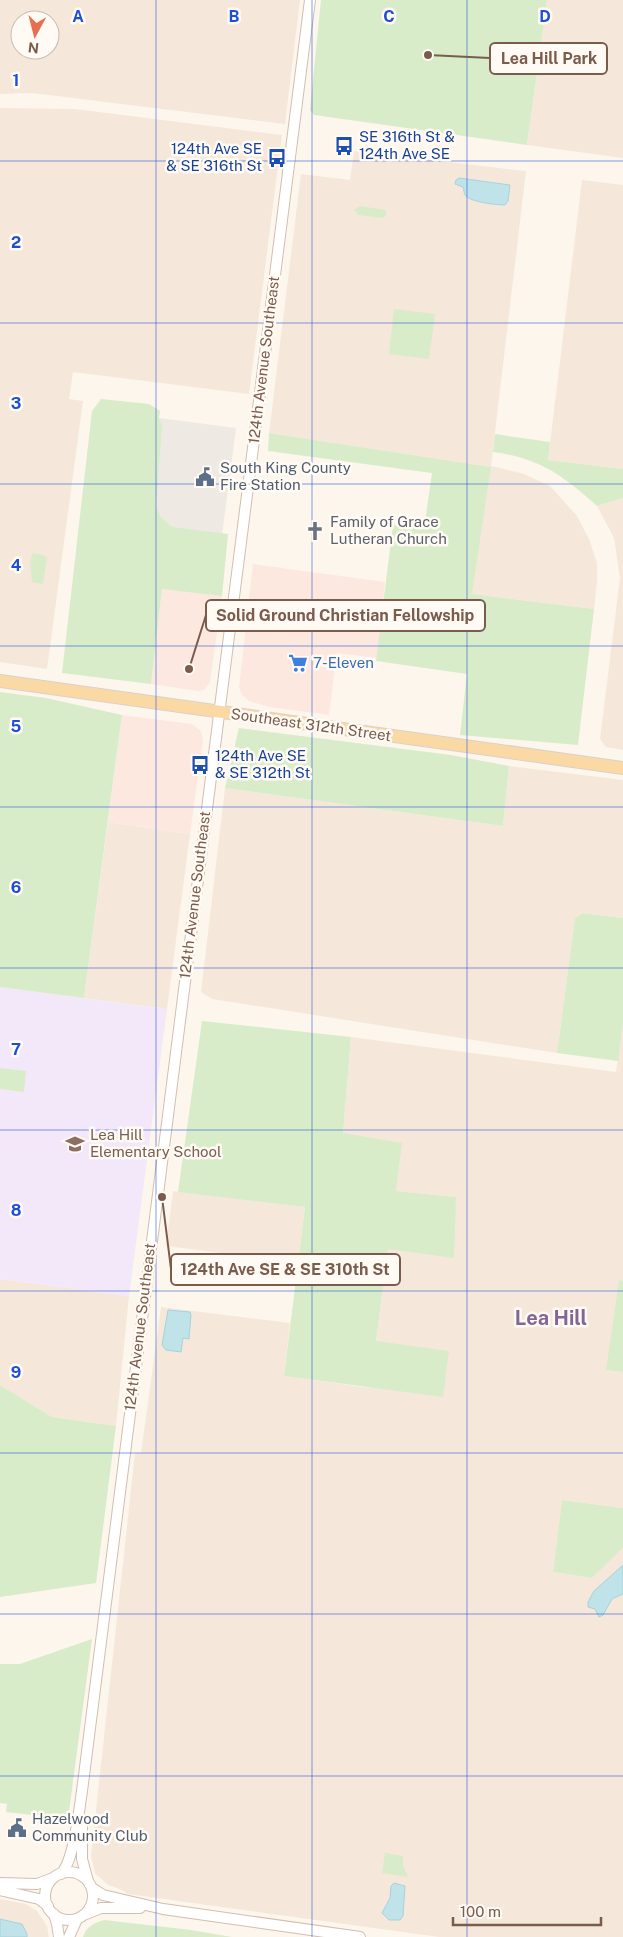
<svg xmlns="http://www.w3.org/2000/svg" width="623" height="1937" font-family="'Public Sans',sans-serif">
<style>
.residential{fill:#f5e8da;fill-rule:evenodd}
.commercial{fill:#fde8e0}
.industrial{fill:#efe9e4}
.education{fill:#f3e8fa}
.green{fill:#d8ecc9}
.water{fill:#bfe3e8;stroke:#a5d3da}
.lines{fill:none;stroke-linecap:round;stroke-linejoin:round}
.minor-casing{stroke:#d1beb0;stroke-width:12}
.major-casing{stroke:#dad1cd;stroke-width:14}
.minor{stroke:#fff;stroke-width:10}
.major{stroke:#fbd9a5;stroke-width:12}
.grid{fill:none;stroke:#1d4ed8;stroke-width:1;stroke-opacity:0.55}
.labels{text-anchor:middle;stroke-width:5;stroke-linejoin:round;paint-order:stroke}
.transit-label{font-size:15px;fill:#164399;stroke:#fffaf3;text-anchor:start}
.street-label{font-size:15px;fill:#7a5c4d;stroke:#fffaf3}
.service-label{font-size:15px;fill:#4e5e75;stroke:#fffaf3;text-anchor:start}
.worship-label{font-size:15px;fill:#5b616d;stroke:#fffaf3;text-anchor:start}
.shop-label{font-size:15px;fill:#366cbe;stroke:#fffaf3;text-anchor:start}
.education-label{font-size:15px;fill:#785e54;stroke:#fffaf3;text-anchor:start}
.district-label{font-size:20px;font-weight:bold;fill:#846695;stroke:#fffaf3}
.grid-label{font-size:16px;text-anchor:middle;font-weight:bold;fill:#1d4ed8;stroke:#fffaf3;stroke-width:5;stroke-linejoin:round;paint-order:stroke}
.leader{fill:none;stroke:#7a5c4d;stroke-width:2}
.callout-dot{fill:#7a5c4d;stroke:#fffaf3;stroke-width:2}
.callout{fill:#fffaf3;stroke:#7a5c4d;stroke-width:2}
.callout-label{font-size:16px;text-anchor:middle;font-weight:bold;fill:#7a5c4d}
</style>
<rect width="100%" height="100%" fill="#fdf6ec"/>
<path class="residential" d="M0 0H300L285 124 32 93 0 94ZM20 20H50V50H20Z
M547 0H623V158L527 145Z
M0 108 75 109 282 135 249 394 73 372 69 399 83 401 47 669 0 662Z
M354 151 526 171 491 466 524 474 550 486 577 516 589 539 597 563V582L594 609 471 594 491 467 269 433 301 174 350 180Z
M582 180 623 185V469L548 460Z
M623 498V750L606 747 600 739 620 578 614 538 597 506Z
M509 766 623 780V918L583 913 575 918 557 1053 212 999 201 992 225 788 503 826Z
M108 822 190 834 167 1009 84 998Z
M623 1023V1281H619L607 1370 623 1372V1508L562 1500 553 1572 592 1578 623 1548V1937H439L128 1894 120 1889 108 1885 95 1873 91 1856 135 1453H141L161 1307 290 1323 284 1376 370 1388 388 1249 455 1197 396 1191 343 1133 351 1037 616 1072Z
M173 1191 305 1207 298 1263 166 1246Z
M0 1279 129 1296 116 1426 52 1417 0 1385Z
M0 1899 26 1904 37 1911 47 1926 49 1937H0Z"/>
<path class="commercial" d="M253 564 385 582 377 658 337 653 329 715 269 707 249 701 242 695 239 687Z
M162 588 222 596 210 682 204 690 198 691 151 684Z
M122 715 192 724 201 731 203 741 190 834 108 822Z"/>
<path class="industrial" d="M159 418 236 428 221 543 145 534Z"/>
<path class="education" d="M0 987 167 1009 129 1296 0 1279Z"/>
<path class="green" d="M321 0H547L527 145 314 115 310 110Z
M360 206 384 210 386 211V216L382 218 358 215 354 210Z
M394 309 435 314 429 359 389 354Z
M101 399 149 404 160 411 159 418 162 426 156 507 161 517 172 527 228 534 222 596 162 589 151 684 62 673 92 411Z
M269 433 491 467 472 594 594 609 578 745 460 735 467 674 376 661 393 525 424 529 432 473 268 451Z
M495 434 550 442 548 460 623 469V498L597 506C563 475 539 458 493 452Z
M33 553 43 555 47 558 43 584 32 582 30 562Z
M0 692 46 698 122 715 84 998 0 987Z
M239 728 451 755 509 766 503 826 225 788Z
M583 913 623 918V1023L618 1061 557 1053 575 918Z
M202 1021 351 1037 343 1133 402 1143 396 1191 456 1197 454 1258 388 1249 376 1341 449 1351 443 1397 284 1376 305 1207 178 1192Z
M0 1068 26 1071 24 1092 0 1089Z
M619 1280 623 1281V1372L606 1370Z
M0 1385 52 1417 116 1426 96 1583 0 1597Z
M562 1500 623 1508V1548L592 1578 553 1572Z
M92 1639 68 1819 6 1812 7 1804 0 1803V1664H20Z
M385 1853 403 1856V1865L408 1877 382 1873Z
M104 1920 191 1930 232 1937H83C86 1927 94 1923 104 1920Z"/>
<path class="water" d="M459 178 510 185 508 201 505 205C497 205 469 202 465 195 464 193 464 190 463 187L455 184 456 180Z
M168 1310 190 1312 191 1315 189 1339 183 1338 181 1352 166 1350 162 1345Z
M623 1565V1594L612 1599 603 1615 599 1617 595 1609 588 1607V1602L594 1591Z
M394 1883 405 1886 403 1916 400 1920H389L382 1913 390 1898 391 1886Z
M0 1919 22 1924 27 1934V1937H0Z"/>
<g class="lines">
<g class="minor-casing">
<path id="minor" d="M82 1822V1859L88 1881
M45 1896a24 24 0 1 1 48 0a24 24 0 1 1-48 0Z
M61 1874C74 1860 79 1811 82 1791L310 0
M0 1883 37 1884 53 1878
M92 1888 103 1895 163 1909 360 1937
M0 1890 39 1899 48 1906
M54 1914 57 1924 59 1937
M86 1914 101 1908H140
M69 1937 77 1919"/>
</g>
<g class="major-casing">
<path id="major" d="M0 681 623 768"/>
</g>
<use href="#minor" class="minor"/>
<use href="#major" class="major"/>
</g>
<path class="grid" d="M156 0V1937M312 0V1937M467 0V1937M0 161H623M0 323H623M0 484H623M0 646H623M0 807H623M0 968H623M0 1130H623M0 1291H623M0 1453H623M0 1614H623M0 1776H623"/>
<defs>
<g id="bus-bare" transform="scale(1.5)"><path d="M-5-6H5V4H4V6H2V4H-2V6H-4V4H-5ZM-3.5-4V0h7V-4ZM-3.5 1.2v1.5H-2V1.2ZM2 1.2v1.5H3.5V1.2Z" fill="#1a4fb4" stroke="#fffaf3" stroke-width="2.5" paint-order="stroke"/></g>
<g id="civic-bare" transform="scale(1.5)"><path d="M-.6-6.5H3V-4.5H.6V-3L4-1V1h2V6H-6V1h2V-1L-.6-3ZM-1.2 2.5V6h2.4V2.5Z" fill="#5c6f8a" stroke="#fffaf3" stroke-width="2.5" paint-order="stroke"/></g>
<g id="church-bare" transform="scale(1.5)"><path d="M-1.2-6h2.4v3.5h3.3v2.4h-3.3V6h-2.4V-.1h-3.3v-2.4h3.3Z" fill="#6b7280" stroke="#fffaf3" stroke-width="2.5" paint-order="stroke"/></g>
<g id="supermarket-bare" transform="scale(1.5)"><path d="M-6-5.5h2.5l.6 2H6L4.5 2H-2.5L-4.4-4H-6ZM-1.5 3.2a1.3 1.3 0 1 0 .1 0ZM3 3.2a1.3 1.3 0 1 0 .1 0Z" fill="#3f7fe0" stroke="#fffaf3" stroke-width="2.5" paint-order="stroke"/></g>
<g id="school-bare" transform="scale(1.5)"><path d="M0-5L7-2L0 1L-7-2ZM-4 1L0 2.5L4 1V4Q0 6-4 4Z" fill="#8d6e63" stroke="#fffaf3" stroke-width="2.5" paint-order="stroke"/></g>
</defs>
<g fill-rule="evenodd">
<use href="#bus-bare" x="344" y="146"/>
<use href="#bus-bare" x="277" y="158"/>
<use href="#civic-bare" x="205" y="477"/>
<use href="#church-bare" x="315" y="531"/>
<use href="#supermarket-bare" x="298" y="663"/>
<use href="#bus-bare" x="200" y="765"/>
<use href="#school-bare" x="75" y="1144"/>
<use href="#civic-bare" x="17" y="1828"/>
</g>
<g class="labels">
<g class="transit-label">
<text x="359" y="142">SE 316th St &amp;<tspan x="359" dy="17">124th Ave SE</tspan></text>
<text x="262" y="154" text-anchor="end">124th Ave SE<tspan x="262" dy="17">&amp; SE 316th St</tspan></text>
<text x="215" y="761">124th Ave SE<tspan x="215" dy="17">&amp; SE 312th St</tspan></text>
</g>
<g class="street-label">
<text transform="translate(264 360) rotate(-83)" y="5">124th Avenue Southeast</text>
<text transform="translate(311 725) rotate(8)" y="5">Southeast 312th Street</text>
<text transform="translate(195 895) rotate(-83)" y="5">124th Avenue Southeast</text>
<text transform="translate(140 1327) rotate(-83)" y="5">124th Avenue Southeast</text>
</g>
<g class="service-label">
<text x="220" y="473">South King County<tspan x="220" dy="17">Fire Station</tspan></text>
<text x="32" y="1824">Hazelwood<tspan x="32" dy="17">Community Club</tspan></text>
</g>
<g class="worship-label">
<text x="330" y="527">Family of Grace<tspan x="330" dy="17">Lutheran Church</tspan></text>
</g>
<g class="shop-label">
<text x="313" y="668">7-Eleven</text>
</g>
<g class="education-label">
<text x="90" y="1140">Lea Hill<tspan x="90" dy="17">Elementary School</tspan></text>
</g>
<g class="district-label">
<text x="551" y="1325">Lea Hill</text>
</g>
</g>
<g class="grid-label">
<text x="78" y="22">A</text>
<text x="234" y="22">B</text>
<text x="389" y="22">C</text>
<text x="545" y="22">D</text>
<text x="16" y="86">1</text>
<text x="16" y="248">2</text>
<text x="16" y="409">3</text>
<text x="16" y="571">4</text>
<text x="16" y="732">5</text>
<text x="16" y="893">6</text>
<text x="16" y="1055">7</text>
<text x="16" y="1216">8</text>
<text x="16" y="1378">9</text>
</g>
<path class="leader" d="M428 55L490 58M189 669L206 615M162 1197L171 1269"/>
<g class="callout-dot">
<circle cx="428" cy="55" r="5"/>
<circle cx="189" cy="669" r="5"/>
<circle cx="162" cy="1197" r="5"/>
</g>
<g class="callout">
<rect x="490" y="43" width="117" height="31" rx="5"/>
<rect x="206" y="600" width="279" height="31" rx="5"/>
<rect x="171" y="1254" width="229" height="31" rx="5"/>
</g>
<g class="callout-label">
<text x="549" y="64">Lea Hill Park</text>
<text x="345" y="621">Solid Ground Christian Fellowship</text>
<text x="285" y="1275">124th Ave SE &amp; SE 310th St</text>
</g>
<g transform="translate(35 35) rotate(187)"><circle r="24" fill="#fffaf3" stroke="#cabbb1"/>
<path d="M0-4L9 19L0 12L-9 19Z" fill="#e76f51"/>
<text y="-8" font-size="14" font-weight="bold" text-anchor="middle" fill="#7a5c4d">N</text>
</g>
<path d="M453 1917v8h148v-8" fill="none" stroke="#7a5c4d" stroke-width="2.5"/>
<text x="460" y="1917" font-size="15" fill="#7a5c4d" stroke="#fffaf3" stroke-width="4" paint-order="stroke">100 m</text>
</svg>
